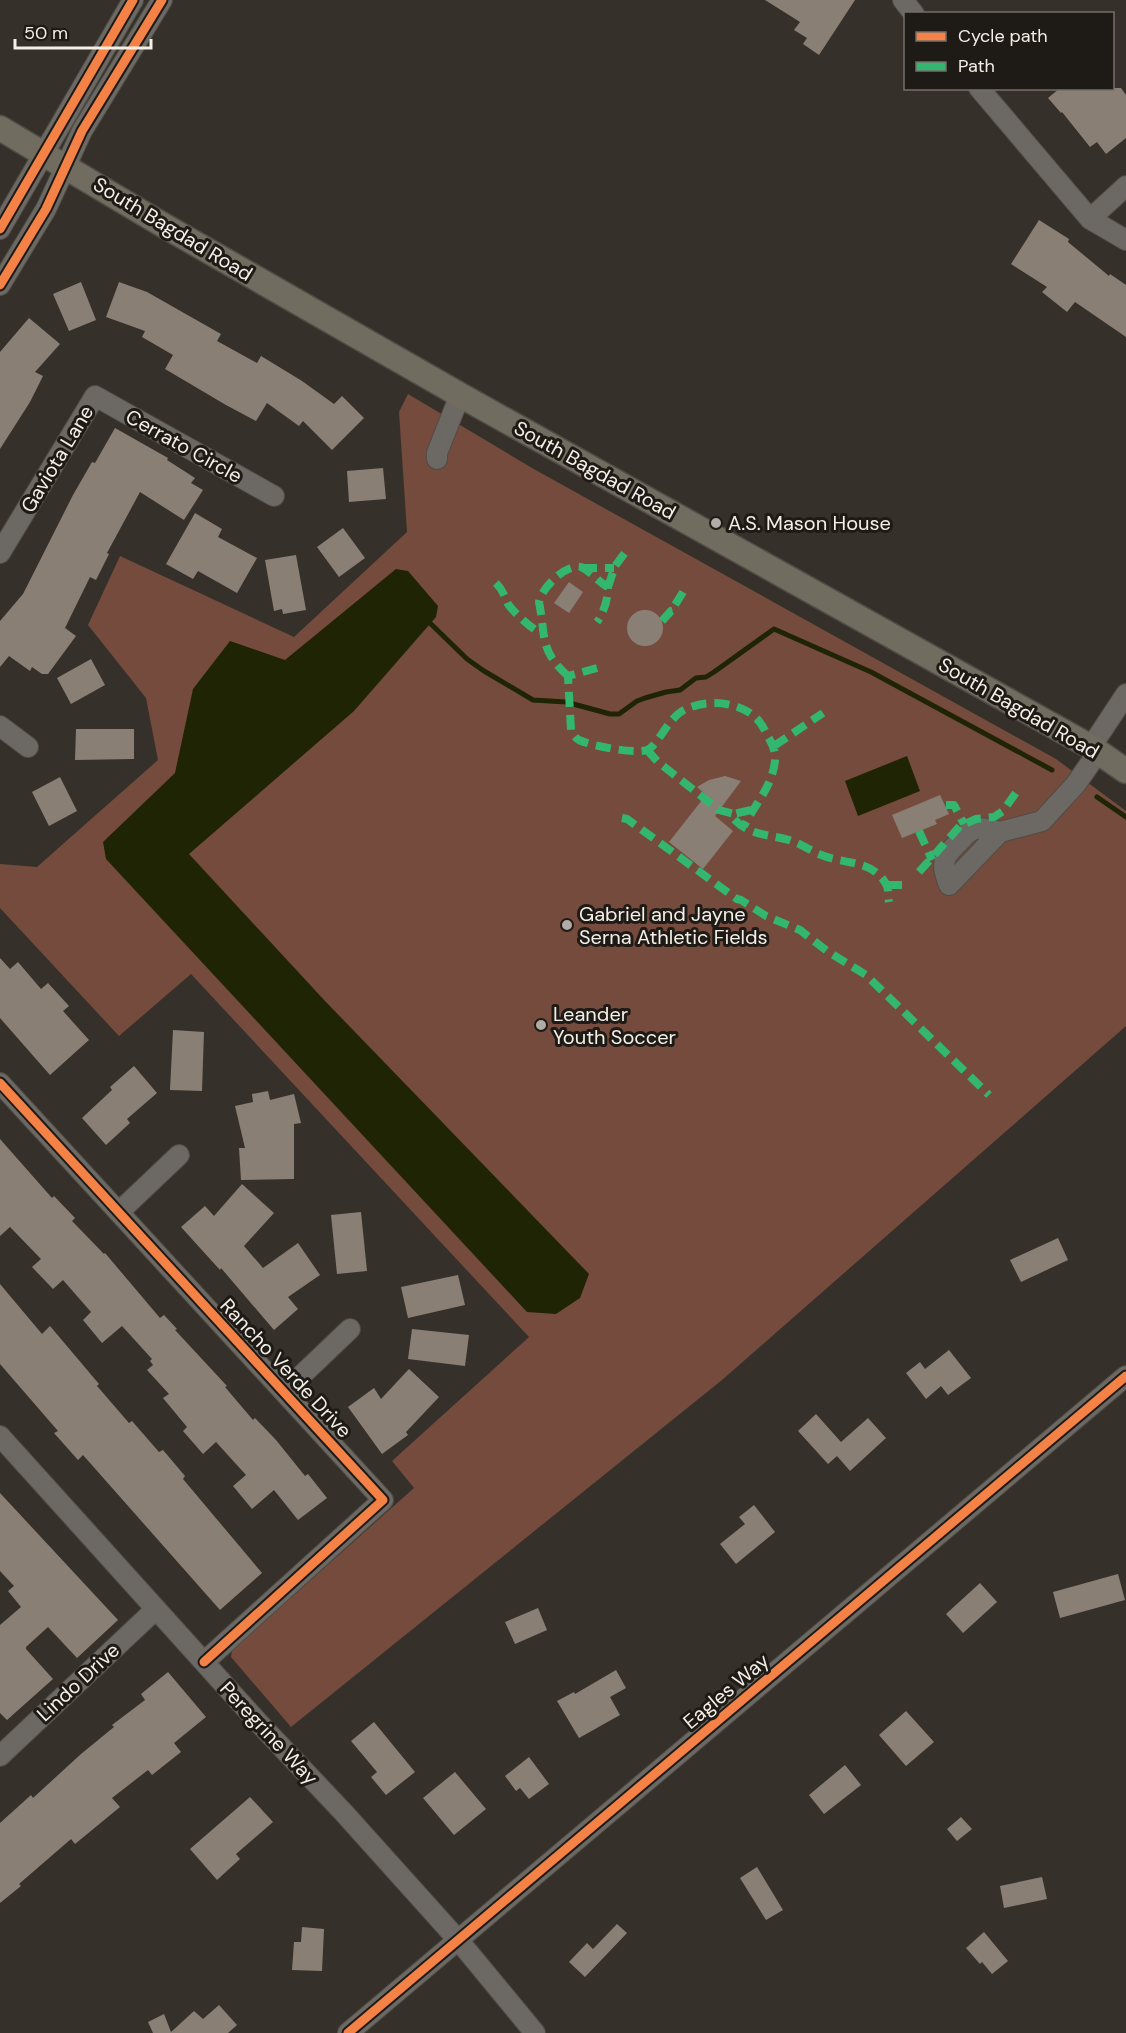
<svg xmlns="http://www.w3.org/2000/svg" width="1126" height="2033" font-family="'DM Sans',sans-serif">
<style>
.green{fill:#754b3d}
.water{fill:#1f2404}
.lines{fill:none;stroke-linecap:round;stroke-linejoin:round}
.stream{stroke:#1f2404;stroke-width:5}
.building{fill:#8a7f75}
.minor-casing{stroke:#504c46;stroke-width:22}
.major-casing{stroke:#504c46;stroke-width:27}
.minor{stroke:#6c6964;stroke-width:20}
.major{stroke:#706c5f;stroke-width:24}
.quiet{stroke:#33b770;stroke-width:8;stroke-dasharray:15 8;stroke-linecap:butt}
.cycleway-casing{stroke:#1e1a15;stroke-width:13}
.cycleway{stroke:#f48246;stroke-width:9}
.poi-dot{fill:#b1aca5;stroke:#1e1a15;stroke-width:2}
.labels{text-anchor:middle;stroke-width:6;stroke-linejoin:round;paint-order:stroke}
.street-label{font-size:20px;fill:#f4efe7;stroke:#1e1a15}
.poi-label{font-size:20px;fill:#f4efe7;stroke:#1e1a15;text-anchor:start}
</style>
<rect width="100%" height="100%" fill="#35312a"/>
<path class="green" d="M408 394 532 468 1056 759 1126 811V1026L722 1380 291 1727 231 1657 232 1650 414 1488 392 1461 529 1337 191 974 119 1036 0 908V864L37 867 158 760 146 698 88 625 120 556 294 637 407 532 399 412Z"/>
<path class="water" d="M396 569 408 571 438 606 436 617 354 711 189 854 325 1001 589 1274 580 1298 556 1314 527 1312 106 859 103 842 175 773 193 689 230 641 285 660Z
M907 756 920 791 858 816 845 781Z"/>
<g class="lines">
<path class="stream" d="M431 624 467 659 484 671 533 700 566 702 610 714H619L637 701 645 698 666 692 680 690 696 678 706 677 714 672 774 629 871 672 1052 770
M1097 797 1126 817"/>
</g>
<path class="building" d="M765 0H855L819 55 803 44 807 38 794 30 800 22Z
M1060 88H1121L1126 95V138L1106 154 1097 142 1090 147 1062 112 1061 113 1048 98Z
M1039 220 1069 239 1068 242 1109 276 1110 274 1126 285V337L1075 302 1067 312 1042 292 1047 287 1011 264Z
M81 282 96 320 69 331 53 294Z
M119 282 147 292 221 334 217 341 257 363 261 356 302 381 334 404 342 396 364 418 332 450 303 421 299 426 267 403 256 421 226 405 165 369 173 355 142 337 145 331 106 317Z
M29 318 60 344 35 372 43 376 30 402 0 449V352Z
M115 428 168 458 167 460 195 478 191 483 203 490 184 520 140 492 107 553 109 554 96 580 90 577 65 628 76 636 48 674H42L32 667 30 671 9 656 0 667V621L23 594 73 495 92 462 95 463Z
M383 468 386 499 349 502 347 471Z
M195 513 222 529 218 537 257 558 237 593 198 571 193 579 166 564Z
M343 528 365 558 339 577 317 547Z
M296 555 306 610 283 614 282 609 274 611 265 560Z
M569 582 583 592 569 613 554 603Z
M627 628a18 18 0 1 1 36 0a18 18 0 1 1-36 0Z
M91 659 105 685 71 704 57 678Z
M76 729H134V759L75 760Z
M725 776 741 781 715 816 733 831 703 869 669 842 706 795 697 787 709 780Z
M60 777 77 811 49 826 32 792Z
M940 795 949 814 935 820 937 824 902 838 892 815Z
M0 958 10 969 18 962 41 989 48 983 69 1006 63 1011 89 1040 50 1075 0 1018Z
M173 1030 204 1032 202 1091 170 1090Z
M134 1066 157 1093 127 1119 130 1123 106 1145 82 1118 112 1090 110 1087Z
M268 1091 270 1100 294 1094 301 1123 294 1124V1179L241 1180 239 1148H245L235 1106 253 1102 252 1094Z
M0 1139 52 1198 54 1196 75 1218 72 1221 104 1254 105 1253 160 1318 164 1315 177 1329 175 1330 227 1386 225 1387 253 1420 255 1418 276 1440 305 1476 308 1474 327 1498 298 1520 274 1490 252 1509 233 1486 246 1475 216 1442 203 1454 183 1431 187 1427 163 1398 169 1394 147 1370 153 1365 150 1361 152 1359 122 1326 102 1343 83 1320 91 1312 63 1280 53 1289 32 1267 41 1259 10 1227 0 1236Z
M242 1184 274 1213 244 1246 263 1268 298 1243 320 1275 288 1297 298 1309 274 1330 221 1268 220 1270 181 1227 205 1206 214 1216Z
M361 1212 367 1271 337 1274 331 1215Z
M1058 1238 1068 1260 1021 1282 1010 1260Z
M458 1275 465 1305 408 1318 401 1287Z
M0 1284 42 1334 50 1326 99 1384 97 1386 129 1423 132 1421 159 1452 163 1450 185 1476 183 1479 262 1573 220 1610 83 1455 78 1460 54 1433 58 1431 0 1364Z
M412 1329 469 1335 465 1366 408 1359Z
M949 1350 971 1378 948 1395 941 1386 926 1399 906 1373 920 1362 925 1369Z
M409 1369 439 1397 406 1432 408 1435 382 1454 348 1407 374 1388 381 1399Z
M816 1414 841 1442 868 1418 886 1438 850 1471 837 1456 828 1464 798 1431Z
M0 1493 118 1620 77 1658 48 1627 26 1647V1649L53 1679 7 1720 0 1713V1625L21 1607 8 1591 14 1586 0 1571Z
M754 1505 775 1532 736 1564 720 1544 745 1524 739 1517Z
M1118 1574 1125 1600 1060 1618 1053 1592Z
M980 1583 997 1602 963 1633 946 1614Z
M538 1608 547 1630 515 1644 505 1622Z
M616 1670 626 1688 610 1697 620 1715 579 1738 557 1701 574 1692 575 1694Z
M168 1672 206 1717 174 1743 181 1752 152 1775 148 1770 112 1798 120 1807 75 1844 71 1839 19 1884 21 1886 0 1903V1823L31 1795 33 1798 81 1754 114 1727 112 1725 145 1700 141 1694Z
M906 1711 934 1742 906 1766 879 1735Z
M374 1722 415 1772 386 1795 371 1777 377 1772 351 1741Z
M529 1757 549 1784 529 1799 520 1788 516 1791 505 1776Z
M845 1765 861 1785 824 1814 809 1795Z
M455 1772 486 1809 454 1835 423 1798Z
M250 1797 273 1822 236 1854 240 1859 217 1880 190 1849Z
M961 1817 972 1829 957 1841 947 1829Z
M757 1867 783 1910 766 1920 740 1878Z
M1042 1877 1047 1899 1004 1908 1000 1886Z
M617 1924 627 1933 585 1977 569 1962 587 1943 593 1949Z
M302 1927 324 1929 322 1971 292 1970 294 1942H301Z
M984 1932 1008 1961 992 1974 982 1962 980 1964 966 1948Z
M219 2005 237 2025 228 2033H153L148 2022 164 2014 171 2032 194 2011 203 2019Z"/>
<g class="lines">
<g class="minor-casing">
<path id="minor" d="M903 0 914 14
M979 88 1090 219 1126 240
M1090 219 1126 186
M0 229 133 0
M0 285 46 209 82 131 162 0
M437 459V453L460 395
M0 553 95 396 274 496
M0 726 28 747
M1091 747 1126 694
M1000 832C992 830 984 827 976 829 970 830 965 835 961 840 943 857 940 861 949 885L1000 832 1042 821 1076 784 1098 752
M0 1083 383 1500 204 1662
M119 1212 179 1155
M284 1392 350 1329
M0 1436 257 1721 344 1813 459 1941 535 2033
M0 1756 156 1609
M348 2033 1126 1376"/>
</g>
<g class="major-casing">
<path id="major" d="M0 128 163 225 460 395 1091 747 1126 771"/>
</g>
<use href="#minor" class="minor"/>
<use href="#major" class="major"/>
<path class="quiet" d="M582 568H614
M496 583C503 590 504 595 508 604 514 613 534 631 544 635
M608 587 615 566 627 550
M662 621 671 611 675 610V605L683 592
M597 668 568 676 571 730C573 734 575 738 579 740 592 746 634 754 647 750 657 747 668 718 684 710 705 699 736 701 754 716 760 721 764 728 767 735 772 743 776 751 775 761 772 787 755 804 744 826
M568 676C539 650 546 637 539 602 541 589 566 563 581 567 591 571 598 582 608 587 608 598 604 613 597 622
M774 746 823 713
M647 750 658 762 719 810 734 814
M946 805H954L964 824
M751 810 734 814V819C749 835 765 834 785 839 799 842 810 851 824 856 844 864 873 860 886 884 889 889 888 896 889 902
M622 818 627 819 737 899 741 900 766 916 800 930 827 951 866 975 989 1095
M919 831 932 860
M919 872 960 826 976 819 994 817 1003 811 1020 787
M887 885H906"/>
<g class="cycleway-casing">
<path id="cycleway" d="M0 229 133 0
M0 285 46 209 82 131 162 0
M0 1083 383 1500 204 1662
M348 2033 1126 1376"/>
</g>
<use href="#cycleway" class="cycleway"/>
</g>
<g class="poi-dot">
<circle cx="716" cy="523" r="6"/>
<circle cx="567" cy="925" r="6"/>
<circle cx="541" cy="1025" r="6"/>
</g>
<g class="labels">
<g class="street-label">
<text transform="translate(173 229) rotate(31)" y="7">South Bagdad Road</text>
<text transform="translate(184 446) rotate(29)" y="7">Cerrato Circle</text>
<text transform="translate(57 459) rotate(-59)" y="7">Gaviota Lane</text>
<text transform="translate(595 470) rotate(29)" y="7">South Bagdad Road</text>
<text transform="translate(1019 708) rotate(30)" y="7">South Bagdad Road</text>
<text transform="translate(286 1368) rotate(47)" y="7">Rancho Verde Drive</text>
<text transform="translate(78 1682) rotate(-43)" y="7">Lindo Drive</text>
<text transform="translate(726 1691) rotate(-40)" y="7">Eagles Way</text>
<text transform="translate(269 1733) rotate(47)" y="7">Peregrine Way</text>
</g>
<g class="poi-label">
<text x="728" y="530">A.S. Mason House</text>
<text x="579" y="921">Gabriel and Jayne<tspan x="579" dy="23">Serna Athletic Fields</tspan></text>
<text x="553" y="1021">Leander<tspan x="553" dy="23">Youth Soccer</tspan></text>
</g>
</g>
<rect x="904" y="12" width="210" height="78" fill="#1e1a15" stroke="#746f69" stroke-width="1.5"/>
<rect x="916" y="32" width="30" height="9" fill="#f48246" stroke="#746f69" stroke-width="1.5"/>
<text x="958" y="42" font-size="18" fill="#f4efe7">Cycle path</text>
<rect x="916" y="62" width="30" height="9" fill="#33b770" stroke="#746f69" stroke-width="1.5"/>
<text x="958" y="72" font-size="18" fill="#f4efe7">Path</text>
<path d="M15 39v9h136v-9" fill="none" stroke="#f4efe7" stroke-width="3"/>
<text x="24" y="39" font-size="18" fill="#f4efe7" stroke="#1e1a15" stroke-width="4.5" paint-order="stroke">50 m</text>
</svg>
